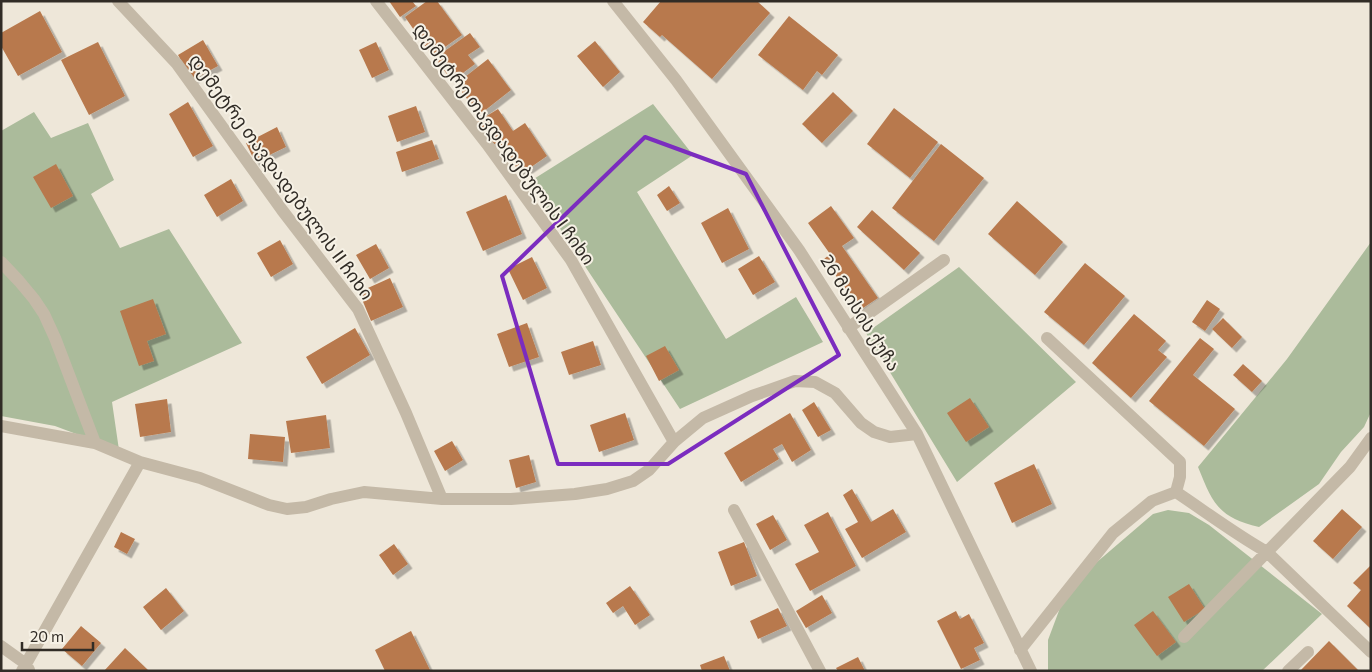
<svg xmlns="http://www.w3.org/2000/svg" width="1372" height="672" font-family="Commissioner,'Noto Sans Georgian',sans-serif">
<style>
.green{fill:#abbb9b}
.building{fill:#b8794d;filter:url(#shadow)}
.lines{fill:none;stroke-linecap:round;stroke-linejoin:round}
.minor{stroke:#c4b9a7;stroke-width:12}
.marked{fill:none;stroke:#7b2cbf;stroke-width:4;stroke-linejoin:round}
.labels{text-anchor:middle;stroke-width:4;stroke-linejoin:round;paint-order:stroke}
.street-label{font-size:18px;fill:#312c26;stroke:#f6f1e5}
</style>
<defs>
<filter id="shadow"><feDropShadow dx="4.5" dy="4.5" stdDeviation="0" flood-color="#0004"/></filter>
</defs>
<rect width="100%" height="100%" fill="#eee7d9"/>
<path class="green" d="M653 104 693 155 637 192 726 339 796 297 823 342 680 409 529 182Z
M34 112 51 138 88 123 114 180 91 194 120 248 169 229 242 343 112 402 119 450 55 426 1 416V131Z
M1371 242V412L1364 427 1341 452 1319 484 1259 527C1218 517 1213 504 1198 467L1287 359Z
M959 267 1076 382 957 482 866 333Z
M1168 510 1189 513 1209 525 1322 614 1262 671H1048V640L1060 608 1076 580 1153 514Z"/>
<path class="building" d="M389 1H412L416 6 400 17Z
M427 1H437L462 35 432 56 405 17Z
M661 1H757L770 13 712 79 662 35 660 37 643 22Z
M40 11 62 52 18 76 1 46V33Z
M789 16 838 55 822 75 817 71 803 90 758 55Z
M470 33 480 47 468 55 475 64 452 81 435 58Z
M203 40 218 66 192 80 178 55Z
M595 41 620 72 603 87 577 56Z
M98 42 125 96 89 115 61 60Z
M376 42 389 70 372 78 359 50Z
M488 59 511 90 479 115 456 84Z
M833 92 853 111 822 143 802 124Z
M188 102 213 146 193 157 169 114Z
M416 106 425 132 397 142 388 116Z
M894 108 938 142 910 178 867 144Z
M498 109 513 131 525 123 547 156 521 174 498 142 493 145 477 122Z
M277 127 286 147 255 162 246 143Z
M432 140 439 159 402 172 396 152Z
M941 144 984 178 934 241 892 208Z
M56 164 73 196 51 208 33 177Z
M231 179 243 201 217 217 204 195Z
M669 186 680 203 667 211 657 195Z
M506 195 522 234 483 251 466 212Z
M1017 201 1063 242 1035 275 988 234Z
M831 206 854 238 842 246 878 298 860 310 824 259 830 254 808 223Z
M728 208 749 249 722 263 701 223Z
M872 210 920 253 904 270 857 227Z
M280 240 293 264 271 277 257 253Z
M376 244 389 268 370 279 356 255Z
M759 256 775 282 753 295 738 269Z
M532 257 547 288 523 300 508 269Z
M1085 263 1125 296 1084 345 1044 312Z
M390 278 403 307 371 321 359 292Z
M153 299 166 334 147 341 154 361 139 366 120 311Z
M1207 300 1220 309 1205 331 1192 322Z
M1134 314 1166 341 1158 350 1167 357 1131 398 1092 363Z
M1223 318 1242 337 1232 348 1212 329Z
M527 323 539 357 509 367 497 334Z
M355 328 370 355 322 384 306 357Z
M1200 338 1214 349 1193 375 1235 409 1204 446 1149 401Z
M593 341 601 365 569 375 561 352Z
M665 346 679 370 659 381 646 356Z
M1243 364 1262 381 1252 392 1233 375Z
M970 398 989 427 966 442 947 413Z
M167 399 171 432 140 437 135 404Z
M814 402 831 430 818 437 802 410Z
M625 413 634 440 599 452 590 425Z
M790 413 811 450 792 462 782 444 773 449 779 459 741 482 724 453Z
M326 415 330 448 291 453 286 421Z
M250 434 285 437 283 462 248 459Z
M452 441 463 460 445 471 434 451Z
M529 455 536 482 516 488 509 460Z
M1034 464 1052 504 1012 523 994 483Z
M852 489 871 522 893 509 906 532 862 558 845 529 858 522 843 495Z
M1342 509 1362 527 1333 559 1313 541Z
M828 512 856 566 810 591 795 564 819 552 804 525Z
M773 515 787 540 770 550 756 524Z
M121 532 135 539 127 554 114 547Z
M744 542 757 576 731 586 718 552Z
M394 544 408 564 393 575 379 555Z
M1371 565V629L1347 606 1361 590 1353 583Z
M1189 584 1205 609 1184 622 1168 597Z
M630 586 650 615 635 625 623 606 613 613 606 603Z
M166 588 184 611 161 630 143 607Z
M822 595 832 613 806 628 796 611Z
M778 608 787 626 758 639 750 621Z
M956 611 960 619 969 614 984 643 974 648 980 660 961 669 937 621Z
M1153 611 1176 642 1157 656 1134 625Z
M81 626 101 643 82 666 62 649Z
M411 631 430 670 385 671 375 650Z
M1329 641 1359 671H1302L1301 670Z
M125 648 149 671H104Z
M724 656 730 671H702L700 665Z
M858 657 865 671H838L836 668Z"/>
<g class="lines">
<path class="minor" d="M118 1 177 64 282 210 358 309 406 413 442 499
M376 1 487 144 571 260 674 442
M613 1 676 80 799 250 917 434 1031 671
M1 262 19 281 34 299 44 314 55 338 95 443
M848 328 944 260
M1047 338 1180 462V477L1176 492
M1 426 95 443 140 462 200 478 269 505 287 509 306 507 331 499 364 492 442 499H511L575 494 607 489 633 481 649 470 674 442 703 418 752 396 795 381 815 382 835 393 861 423 874 432 890 437 917 434
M1176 492C1206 512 1235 534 1267 552L1350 467 1371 438
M734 510 820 671
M1184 637 1267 552 1371 652
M1 646 26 664 29 670
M1020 650 1113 533 1152 501 1176 492
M22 671 140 462
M1288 671 1308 652"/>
</g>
<path class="marked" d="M645 137 746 174 839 355 668 464H558L502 276Z"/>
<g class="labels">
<g class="street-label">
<text transform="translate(504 144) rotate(54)" y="6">დემეტრე თავდადებულის I ჩიხი</text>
<text transform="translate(281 177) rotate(54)" y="6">დემეტრე თავდადებულის II ჩიხი</text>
<text transform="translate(860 313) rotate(58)" y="6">26 მაისის ქუჩა</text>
</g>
</g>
<rect width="1372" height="672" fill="none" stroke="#312c26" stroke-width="5"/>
<path d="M22 642v8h71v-8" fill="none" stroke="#312c26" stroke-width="2.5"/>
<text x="30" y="642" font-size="15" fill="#312c26" stroke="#f6f1e5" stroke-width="4" paint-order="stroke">20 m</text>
</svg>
